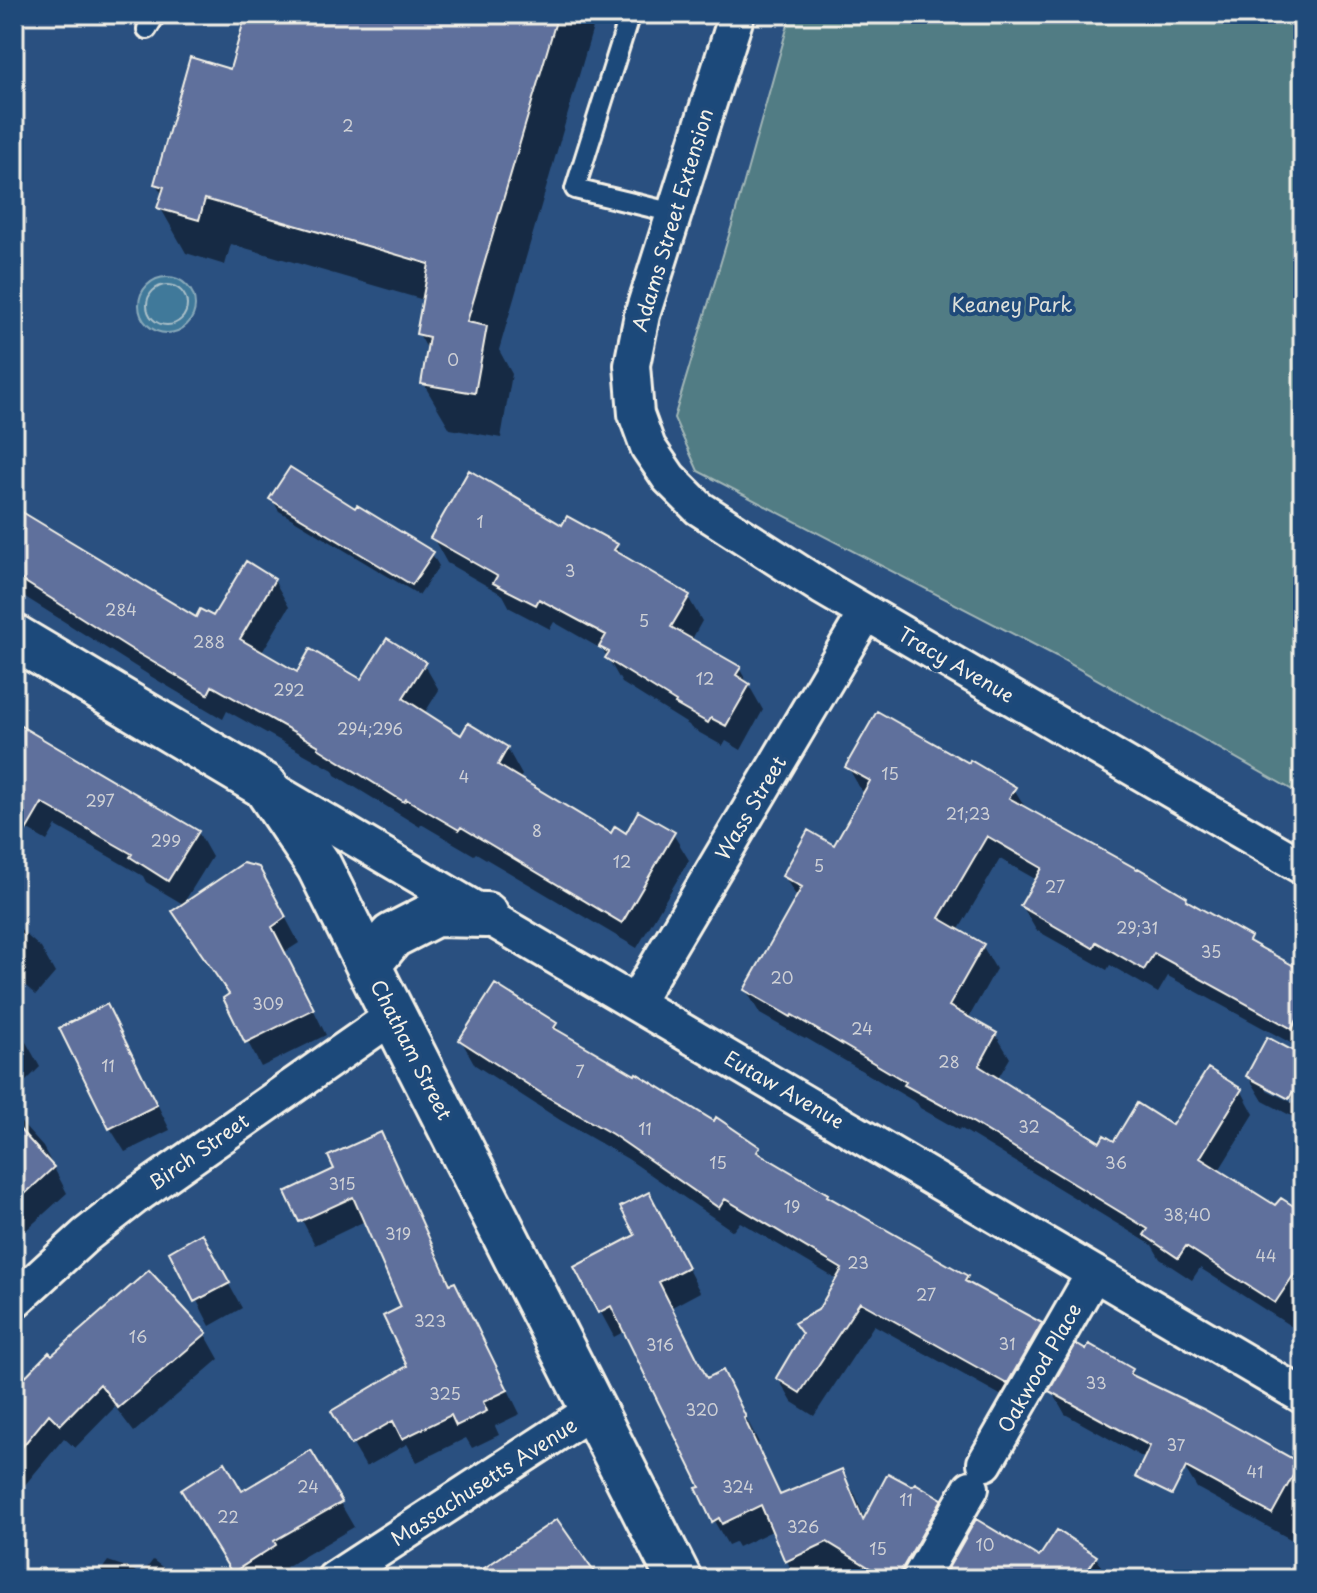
<svg xmlns="http://www.w3.org/2000/svg" width="1317" height="1593" font-family="'Playpen Sans',sans-serif">
<style>
.green{fill:#517c84;stroke:#a2b6b6;stroke-width:2}
.water{fill:#41799a;stroke:#89a9b9;stroke-width:2}
.shadow{fill:#0007;fill-rule:evenodd}
.lines{fill:none;stroke-linecap:round;stroke-linejoin:round}
.shore{stroke:#acc1c9;stroke-width:2}
.building{fill:#5e6f9c;stroke:#f4f1e8;stroke-width:2}
.lane-casing{stroke:#f4f1e8;stroke-width:24}
.street-casing{stroke:#f4f1e8;stroke-width:40}
.secondary-casing{stroke:#f4f1e8;stroke-width:50}
.lane{stroke:#1f4a7a;stroke-width:18}
.street{stroke:#1f4a7a;stroke-width:34}
.secondary{stroke:#1f4a7a;stroke-width:44}
.labels{text-anchor:middle;stroke-width:8;stroke-linejoin:round;paint-order:stroke}
.number-label{font-size:16px;fill:#ced0d5}
.street-label{font-size:20px;fill:#f4f1e8;stroke:#1f4a7a}
.park-label{font-size:20px;fill:#dcdfd9;stroke:#1f4a7a}
</style>
<rect width="100%" height="100%" fill="#2a5080"/>
<filter id="ink" filterUnits="userSpaceOnUse"><feTurbulence type="fractalNoise" baseFrequency=".0125" numOctaves="2"/><feDisplacementMap in="SourceGraphic" scale="16" xChannelSelector="R" yChannelSelector="G"/><feConvolveMatrix kernelMatrix="1 2 1 2 8 2 1 2 1" color-interpolation-filters="sRGB"/></filter>
<g filter="url(#ink)">
<path class="green" d="M791 14H1303V796L1056 656 698 471 674 418 732 225Z"/>
<path class="water" d="M139 305a28 28 0 1 1 56 0a28 28 0 1 1-56 0Z"/>
<path class="shadow" d="M248 14H588L594 24 499 350 512 374 501 438 450 429 423 383 429 352 419 334 424 300 231 244 225 265 186 253 160 207 163 196 156 184 231 71Z
M272 499 356 511 432 554 439 566 419 595 279 511Z
M14 510 196 620 214 619 274 580 289 607 261 654 298 674 362 682 424 664 439 690 424 714 462 737 507 748 522 775 519 780 612 836 673 834 689 860 637 948 476 853 474 855 421 824 420 827 335 775 333 770 227 711 223 719 152 677 14 590Z
M563 528 616 546 623 557 688 597 702 621 691 641 739 668 763 710 741 750 726 741 723 746 691 728 689 725 622 683 603 650 554 622 550 629 510 608 503 595 447 563 433 538Z
M14 744 198 832 212 857 183 904 146 882 143 876 56 826 47 841 14 822Z
M848 767 1014 789 1027 810 1186 899 1189 904 1249 939 1253 946 1303 973V1038L1298 1047 1168 976 1158 993 1110 965 1107 970 1036 930 1022 906 1037 880 1000 859 958 931 982 945 996 969 968 1019 996 1035 1010 1058 997 1080 1101 1145 1115 1144 1173 1127 1241 1090 1254 1114 1218 1172 1276 1208 1303 1214V1334L1200 1268 1192 1280 1160 1259 1152 1245 960 1128 959 1130 920 1108 917 1103 806 1038 805 1039 799 1036 760 1014 746 990 798 899 784 876 835 848 866 793 861 790Z
M273 894 299 943 285 952 326 1035 261 1067 225 999 230 996 189 936 175 911Z
M14 924 41 948 55 973 36 995 14 976Z
M106 1006 121 1031 170 1130 125 1152 110 1128Z
M556 1025 561 1034 759 1149 765 1159 827 1195 829 1199 967 1278 972 1287 1041 1325 1055 1349 1022 1407 874 1325 814 1416 792 1402 778 1378 838 1280 740 1222 733 1231 628 1159 560 1120 475 1065 461 1040Z
M14 1030 26 1042 40 1067 14 1093Z
M1303 1058V1122L1263 1101 1248 1076ZM1267 1085 1299 1102 1297 1105 1267 1090Z
M14 1115 43 1147 67 1193 14 1241Z
M380 1135 393 1158 452 1285 468 1308 520 1414 495 1426 499 1435 472 1448 466 1438 417 1462 407 1444 366 1467 334 1412 410 1367 404 1308 365 1221 315 1245 288 1193 337 1170Z
M662 1219 700 1292 672 1307 708 1380 736 1398 759 1443 757 1444 782 1497 841 1472 856 1496 865 1520 940 1500 955 1525 924 1579H795L774 1530 738 1547 735 1542 728 1545 714 1521 703 1488 625 1331 614 1337 577 1268 637 1236Z
M172 1252 216 1261 242 1308 210 1326Z
M205 1334 219 1359 134 1432 115 1407 75 1448 64 1438 14 1498V1391L52 1358Z
M1131 1370 1137 1380 1204 1412 1303 1466V1546L1197 1488 1183 1465 1158 1466 1065 1414 1052 1391Z
M311 1453 354 1527 286 1567 288 1570 275 1579H238L198 1515 242 1493Z
M1096 1557 1108 1579H1035Z
M153 1560 178 1579H95L108 1561 132 1569 141 1576Z"/>
<g class="lines">
<path class="shore" d="M147 305a20 20 0 1 1 40 0a20 20 0 1 1-40 0Z"/>
</g>
<path class="building" d="M246 14H558L467 322 487 326 475 393 421 384 429 337 416 334 429 264 205 199 199 220 157 208 164 187 154 184 190 57 230 69Z
M290 467 355 508 357 505 434 552 412 585 269 499Z
M469 470 562 525 567 516 618 544 614 550 690 595 671 627 741 667 736 675 750 684 726 726 711 718 708 723 675 704 676 702 605 658 609 652 599 647 606 635 539 599 536 605 493 583 497 576 430 538Z
M14 507 196 617 200 609 213 616 246 561 275 579 240 639 297 672 310 649 361 679 387 638 426 662 403 698 461 735 468 723 508 747 498 765 611 833 615 826 626 833 638 811 675 832 622 923 461 827 459 830 406 799 404 802 318 748 319 746 212 686 208 694 134 651 14 575Z
M877 711 969 763 970 760 1016 787 1009 798 1137 869 1138 868 1187 897 1186 900 1251 937 1249 941 1303 971V1009L1292 1029 1154 953 1144 970 1096 942 1093 948 1020 906 1042 868 987 836 939 918 984 944 949 1006 997 1033 979 1066 1100 1142 1104 1135 1114 1141 1137 1103 1172 1125 1208 1068 1242 1089 1200 1158 1275 1205 1281 1198 1303 1212V1261L1275 1303 1186 1246 1178 1258 1144 1235 1148 1229 946 1106 945 1107 904 1085 906 1082 792 1015 791 1017 784 1013 744 990 802 887 782 876 808 830 834 845 870 781 845 767Z
M14 722 199 831 168 881 130 857 132 854 42 803 14 851Z
M243 863 259 867 286 917 272 927 314 1009 245 1043 223 998 229 994 172 911Z
M495 984 557 1023 554 1028 635 1075 636 1073 714 1121 716 1117 760 1147 757 1152 828 1194 827 1196 968 1276 965 1281 1042 1323 1007 1384 860 1302 800 1393 776 1378 802 1334 794 1323 818 1310 842 1269 725 1199 719 1208 612 1134 544 1095 459 1040Z
M107 1004 157 1105 109 1129 59 1028Z
M1267 1037 1303 1056V1072L1289 1099 1246 1076Z
M14 1123 54 1167 14 1204Z
M381 1132 450 1284 455 1282 508 1390 483 1402 487 1411 456 1426 451 1415 402 1439 393 1421 351 1445 331 1411 407 1366 383 1316 401 1307 353 1197 299 1222 285 1192 334 1169 328 1156Z
M649 1192 688 1267 659 1282 707 1378 723 1370 746 1417 744 1418 780 1495 842 1469 863 1520 888 1473 912 1486 915 1483 942 1499 902 1569 899 1579H888L827 1542 785 1562 761 1505 722 1524 719 1518 712 1522 696 1488 700 1487 611 1306 598 1313 574 1267 635 1235 620 1207Z
M202 1233 230 1283 194 1302 169 1252Z
M149 1270 207 1333 118 1408 100 1384 60 1425 49 1414 14 1457V1388L49 1352 52 1355Z
M1076 1344 1086 1350 1089 1344 1133 1369 1130 1374 1205 1410 1300 1463 1272 1514 1186 1467 1172 1495 1135 1477 1150 1446 1049 1391Z
M311 1450 342 1502 274 1541 276 1545 232 1573 181 1490 225 1462 242 1491Z
M557 1519 599 1579H468Z
M976 1519 1039 1557 1057 1530 1097 1556 1082 1579H942Z"/>
<g class="lines">
<g class="lane-casing">
<path id="lane" d="M630 14 575 189 674 213
M147 29 156 14"/>
</g>
<g class="street-casing">
<path id="street" d="M737 14 642 315 632 365 636 414 648 447 669 478 699 508 822 587 1303 867
M269 788 1303 1396
M635 1003 866 613
M14 1301 86 1235 136 1196 393 1016
M985 1463 1094 1273
M334 1579 593 1410
M919 1579 971 1488"/>
</g>
<g class="secondary-casing">
<path id="secondary" d="M14 637 265 786 319 866 379 987 679 1579
M368 965 392 936 435 914 486 915"/>
</g>
<use href="#lane" class="lane"/>
<use href="#street" class="street"/>
<use href="#secondary" class="secondary"/>
</g>
</g>
<g class="labels">
<g class="number-label">
<text x="348" y="132">2</text>
<text x="453" y="366">0</text>
<text x="480" y="528">1</text>
<text x="570" y="577">3</text>
<text x="121" y="616">284</text>
<text x="644" y="627">5</text>
<text x="209" y="648">288</text>
<text x="705" y="685">12</text>
<text x="289" y="696">292</text>
<text x="370" y="735">294;296</text>
<text x="890" y="780">15</text>
<text x="464" y="783">4</text>
<text x="100" y="807">297</text>
<text x="968" y="820">21;23</text>
<text x="537" y="837">8</text>
<text x="166" y="847">299</text>
<text x="622" y="868">12</text>
<text x="819" y="872">5</text>
<text x="1055" y="893">27</text>
<text x="1137" y="934">29;31</text>
<text x="1211" y="958">35</text>
<text x="782" y="984">20</text>
<text x="268" y="1010">309</text>
<text x="862" y="1035">24</text>
<text x="949" y="1068">28</text>
<text x="108" y="1072">11</text>
<text x="580" y="1078">7</text>
<text x="1029" y="1133">32</text>
<text x="645" y="1135">11</text>
<text x="718" y="1169">15</text>
<text x="1116" y="1169">36</text>
<text x="342" y="1190">315</text>
<text x="792" y="1213">19</text>
<text x="1187" y="1221">38;40</text>
<text x="398" y="1240">319</text>
<text x="1266" y="1262">44</text>
<text x="858" y="1269">23</text>
<text x="926" y="1301">27</text>
<text x="430" y="1327">323</text>
<text x="138" y="1343">16</text>
<text x="1007" y="1350">31</text>
<text x="660" y="1351">316</text>
<text x="1096" y="1389">33</text>
<text x="445" y="1400">325</text>
<text x="702" y="1416">320</text>
<text x="1176" y="1451">37</text>
<text x="1255" y="1478">41</text>
<text x="308" y="1493">24</text>
<text x="738" y="1493">324</text>
<text x="906" y="1506">11</text>
<text x="228" y="1523">22</text>
<text x="803" y="1533">326</text>
<text x="985" y="1551">10</text>
<text x="878" y="1555">15</text>
</g>
<g class="street-label">
<text transform="translate(673 220) rotate(-73)" y="7">Adams Street Extension</text>
<text transform="translate(956 665) rotate(30)" y="7">Tracy Avenue</text>
<text transform="translate(751 808) rotate(-59)" y="7">Wass Street</text>
<text transform="translate(411 1050) rotate(63)" y="7">Chatham Street</text>
<text transform="translate(784 1090) rotate(30)" y="7">Eutaw Avenue</text>
<text transform="translate(199 1152) rotate(-35)" y="7">Birch Street</text>
<text transform="translate(1040 1368) rotate(-60)" y="7">Oakwood Place</text>
<text transform="translate(484 1482) rotate(-33)" y="7">Massachusetts Avenue</text>
</g>
<g class="park-label">
<text x="1012" y="312">Keaney Park</text>
</g>
</g>
<rect width="1317" height="1593" fill="none" stroke="#1f4a7a" stroke-width="48"/>
<rect x="24" y="24" width="1269" height="1545" fill="none" stroke="#f4f1e8" stroke-width="3" filter="url(#ink)"/>
</svg>
